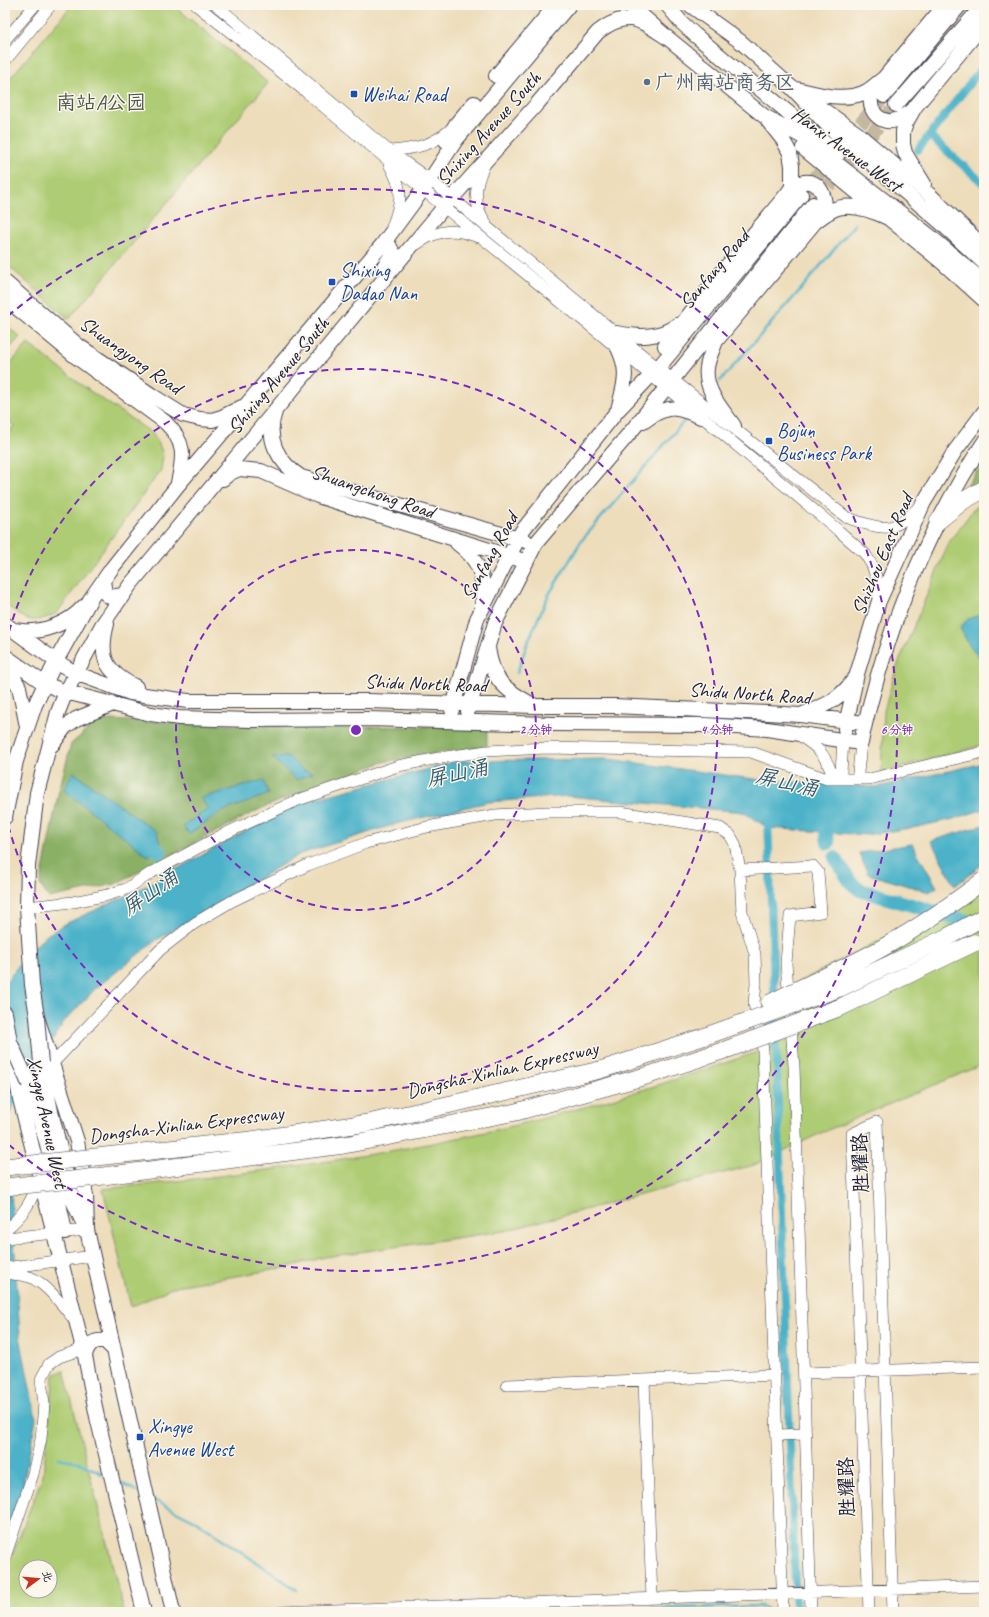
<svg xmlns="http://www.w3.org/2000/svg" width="989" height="1617" font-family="Caveat,'LXGW WenKai TC',sans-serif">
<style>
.green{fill:#aecc73;stroke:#687757;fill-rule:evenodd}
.forest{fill:#8ab065;stroke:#566950}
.water{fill:#4bb2c9;stroke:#366a82}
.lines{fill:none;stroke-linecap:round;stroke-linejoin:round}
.stream{stroke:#4bb2c9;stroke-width:2.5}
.canal{stroke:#4bb2c9;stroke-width:8}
.river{stroke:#4bb2c9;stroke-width:14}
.major-tunnel{stroke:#c4b8a1;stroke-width:14;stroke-dasharray:14 7;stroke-linecap:butt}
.minor-casing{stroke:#403e4e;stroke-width:12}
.major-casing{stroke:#403e4e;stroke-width:16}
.highway-casing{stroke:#403e4e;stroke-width:18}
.minor{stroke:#fff;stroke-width:11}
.major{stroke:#fff;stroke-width:14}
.highway{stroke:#fff;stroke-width:17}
.major-bridge-casing{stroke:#403e4e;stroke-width:16;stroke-linecap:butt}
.highway-bridge-casing{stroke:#403e4e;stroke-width:18;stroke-linecap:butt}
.major-bridge{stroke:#fff;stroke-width:14}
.highway-bridge{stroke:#fff;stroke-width:17}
.ring{fill:none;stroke:#7b2cbf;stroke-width:2;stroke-dasharray:7 5}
.service-dot{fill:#5c6f8a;stroke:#fbf7ec;stroke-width:1.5}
.transit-dot{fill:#1a4fb4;stroke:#fbf7ec;stroke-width:1.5}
.labels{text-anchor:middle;stroke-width:3;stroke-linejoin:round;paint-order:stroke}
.service-label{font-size:20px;fill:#4e5e75;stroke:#fbf7ec;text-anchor:start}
.transit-label{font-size:20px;fill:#164399;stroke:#fbf7ec;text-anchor:start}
.park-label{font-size:20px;fill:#4c554c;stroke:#fbf7ec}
.street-label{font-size:20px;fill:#22223b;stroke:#fbf7ec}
.water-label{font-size:21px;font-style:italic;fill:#325c74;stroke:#fbf7ec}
.centre{fill:#7b2cbf;stroke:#fbf7ec;stroke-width:2}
.ring-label{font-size:12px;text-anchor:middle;font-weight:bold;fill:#7b2cbf;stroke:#fbf7ec;stroke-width:3;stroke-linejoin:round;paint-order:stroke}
</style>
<rect width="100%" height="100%" fill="#fbf7ec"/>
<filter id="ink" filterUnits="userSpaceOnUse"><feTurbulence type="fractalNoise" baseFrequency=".025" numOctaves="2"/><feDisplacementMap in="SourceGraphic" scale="8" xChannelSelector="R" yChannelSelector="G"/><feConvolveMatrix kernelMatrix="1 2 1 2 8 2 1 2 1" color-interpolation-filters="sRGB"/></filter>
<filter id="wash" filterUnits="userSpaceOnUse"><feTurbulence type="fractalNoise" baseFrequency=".012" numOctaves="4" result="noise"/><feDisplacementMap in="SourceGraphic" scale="16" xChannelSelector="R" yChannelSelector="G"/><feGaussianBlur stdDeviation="0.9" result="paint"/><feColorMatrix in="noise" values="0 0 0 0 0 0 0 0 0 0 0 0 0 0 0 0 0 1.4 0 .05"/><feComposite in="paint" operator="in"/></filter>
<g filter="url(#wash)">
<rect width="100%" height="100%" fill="#edddbb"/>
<path class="green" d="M72 5H173L268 83 69 319 5 263V84Z
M5 324 20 337 5 353Z
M28 344 87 389 152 433 159 444 163 455 161 470 57 613C30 626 28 621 5 604V436L14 426 5 417V369Z
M984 502V745L881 772 884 711 896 669 949 542 973 510Z
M984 874V1064L823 1132 754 1165 504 1231 325 1257 284 1268 176 1286 131 1307 103 1189C239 1175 375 1158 508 1127 597 1106 685 1077 772 1047L764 1000 927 916Z
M64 1370 124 1612H5V1574L43 1475 54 1375ZM26 1567H50V1591H26Z"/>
<path class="forest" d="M984 461V481L962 492Z
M110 720 254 726 487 727V746L383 762 262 808 115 884 49 898 40 885 58 795 71 744 96 722Z"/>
<path class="water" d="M983 614 984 615V662L969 645 960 628 968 619Z
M272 757H289L302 770 313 773 296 780Z
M608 759 761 780 878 787 984 763V809L954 819 917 827 866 835 768 828 743 812 568 796 488 802 396 824 300 854 155 941 96 988 63 1023 11 1110 6 1128V1151L11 1192 20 1337 36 1419 22 1490 5 1535V983L27 954 47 935 67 923 137 891 169 872 166 868 172 864 177 869 295 804 458 761Z
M73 772 157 832 161 848 148 856 64 790Z
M263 780 269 794 221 812 189 834 183 826 208 809 201 798Z
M984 825V863L955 886 931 841Z
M912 844 937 887 929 892 868 874 859 853Z"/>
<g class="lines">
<path class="stream" d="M720 381 802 288 855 224
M517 673 527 644 548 596 582 540 687 418
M59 1458 78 1462 107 1476
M118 1482 141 1493
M152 1499 196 1521 297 1590
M522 1612 762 1606 771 1612"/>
<path class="canal" d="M929 135 984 184
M918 150 984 65
M768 817 796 1612"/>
<path class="river" d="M823 814 828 843
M142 838 160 852
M835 858 851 883 860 890 980 925"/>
</g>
</g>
<g filter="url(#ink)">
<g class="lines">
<path class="major-tunnel" d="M847 140 884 96
M801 195 832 158
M815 202 896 105"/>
<g class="minor-casing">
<path id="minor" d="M196 5 305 91 444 207 723 434 839 531 865 554 872 565 876 577 879 601
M216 5 389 151 430 180 658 368 846 517C856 521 879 529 889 527 901 525 913 513 921 505
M5 40 35 5
M5 61 51 5
M389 151C414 149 432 146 451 129
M389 164C404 190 402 200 392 227
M484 166C474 186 473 205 486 223
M417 244C438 229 455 228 478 237
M799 735C818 748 824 752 832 774
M841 773 843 740
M858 773 861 743
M740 870 813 866 818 872 821 912 790 916 786 963 794 1066 811 1612
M27 907 73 902 108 895 126 889 151 873 222 835 298 800 398 766 439 758 487 751 546 748 751 752 827 779H869L984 752
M52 1064 160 950 195 923 232 901 308 865 366 843 427 827 495 815 547 812H620L720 828 730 835 735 844 740 870 742 912 755 954 756 984 754 1003 763 1050 783 1612
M5 1230C23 1216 32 1201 39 1180
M5 1238 87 1230
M5 1268 93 1256
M5 1273C13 1274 22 1275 30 1277 47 1284 64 1307 75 1321
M804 1373 984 1367
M644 1380 652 1599
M507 1385 774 1375
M777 1435 806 1434
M5 1557 33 1474 41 1439 44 1404 41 1379 49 1364 59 1357 83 1349
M281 1612 984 1586
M869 1612 852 1134 877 1122 893 1612"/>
</g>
<g class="major-casing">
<path id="major" d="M630 5 669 39 764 116 803 137 930 236 984 282
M667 5 681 22 695 35 838 154
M690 5 741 42 792 88 830 128 940 222 984 263
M496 76 556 5
M875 85C874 89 871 93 871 97 869 112 881 125 896 120 902 118 907 114 913 110
M792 88C814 93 841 102 863 93 871 90 877 83 884 78L945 5
M884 96 960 5
M815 104 858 134 930 195 984 247
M896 105 983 5
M446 141 456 124 474 103
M803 148 943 263 984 300
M924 184 905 153 903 144V131L906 123 915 107 984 24
M789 191C807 173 824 183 825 206L818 218
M382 245H389L393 253 383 268
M5 282 79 346 156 398 183 415 200 419 212 420 222 417 242 407
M5 298 75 356 165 422C186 442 184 456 178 483
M616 333C637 337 659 339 677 325
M665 346 722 272 792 188V166L790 153 783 140 768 121
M618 348C630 373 624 384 618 410
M275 412C265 439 278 462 301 477L526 541
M643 422C668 404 674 406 701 417
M734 426C722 409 704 390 707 368 708 358 713 350 716 341L815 222C820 218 825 214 831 211 848 201 871 210 888 218
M223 479 230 473 239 469 261 471 318 496 518 559
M457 543C479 559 486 578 482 605
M103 581 105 593 110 597 123 595
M5 624 56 661 75 673 130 693 188 701H368L535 706H614L767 713 800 715 864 723
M107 624C98 658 106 672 136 687
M13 630C19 630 26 632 32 631 50 630 71 621 83 607
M488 648C493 682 504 689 533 705
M5 656 45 684 66 692 151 714 179 718 252 720 368 719 553 724 705 725 767 729 861 743C865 720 872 698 878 675 902 593 937 514 984 442
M5 662 19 687 27 727
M452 710 477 619 522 531 618 410 658 368 801 195
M468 711 495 623 536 543 633 429 813 204
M803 714C827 705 839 700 855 678
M845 729 857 674 879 601 924 502 955 451 984 412
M52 745 65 727 76 719 113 704
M5 817 16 761 35 705 56 661 91 598 112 568 178 485 382 245 430 180 456 140 569 5
M5 1013 20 1099 85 1356 97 1417 144 1612
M41 1063 52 1116 73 1201 84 1225
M29 1084 47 1144 65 1232
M85 1356C87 1344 94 1340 105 1341L113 1349
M173 1612 87 1230 86 1196 77 1141 37 1017 32 985 27 907 28 866 37 793 58 712 66 692 102 625 130 585 444 207 537 104 598 32C629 8 641 21 669 39"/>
</g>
<g class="highway-casing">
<path id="highway" d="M938 521 963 501 984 489"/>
</g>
<use href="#minor" class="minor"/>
<use href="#major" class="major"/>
<use href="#highway" class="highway"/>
<g class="major-bridge-casing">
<path id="major-bridge" d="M37 1017 41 1063
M11 1044 29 1084"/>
</g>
<g class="highway-bridge-casing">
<path id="highway-bridge" d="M770 1003C802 987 836 972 869 955 910 934 947 908 984 880
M5 1167 251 1140 368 1123 600 1070 703 1037 840 988 947 937 984 917
M5 1187 80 1179 344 1145 516 1112 646 1076 728 1049 841 1007 974 943"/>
</g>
<use href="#major-bridge" class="major-bridge"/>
<use href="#highway-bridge" class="highway-bridge"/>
</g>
</g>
<g class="ring">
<circle cx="356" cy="730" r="180"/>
<path d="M6 643A361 361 0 1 1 6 817"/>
<path d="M8 316A541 541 0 1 1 8 1144"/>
</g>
<circle class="service-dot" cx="647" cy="82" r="4"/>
<g class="transit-dot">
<rect x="350" y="90" width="8" height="8" rx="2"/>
<rect x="328" y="278" width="8" height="8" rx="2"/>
<rect x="765" y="437" width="8" height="8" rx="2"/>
<rect x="136" y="1433" width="8" height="8" rx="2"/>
</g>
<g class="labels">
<g class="service-label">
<text x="655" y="89">广州南站商务区</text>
</g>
<g class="transit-label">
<text x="362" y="101">Weihai Road</text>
<text x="340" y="277">Shixing<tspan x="340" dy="23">Dadao Nan</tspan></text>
<text x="777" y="437">Bojun<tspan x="777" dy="23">Business Park</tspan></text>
<text x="148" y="1433">Xingye<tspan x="148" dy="23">Avenue West</tspan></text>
</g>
<g class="park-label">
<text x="101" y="109">南站A公园</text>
</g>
<g class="street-label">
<text transform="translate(488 128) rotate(-48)" y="7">Shixing Avenue South</text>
<text transform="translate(847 149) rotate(36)" y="7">Hanxi Avenue West</text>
<text transform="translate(714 269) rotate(-50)" y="7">Sanfang Road</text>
<text transform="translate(131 355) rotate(35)" y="7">Shuangyong Road</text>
<text transform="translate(278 375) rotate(-50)" y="7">Shixing Avenue South</text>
<text transform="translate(373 491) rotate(19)" y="7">Shuangchong Road</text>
<text transform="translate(882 554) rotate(-67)" y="7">Shizhou East Road</text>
<text transform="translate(489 556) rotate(-61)" y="7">Sanfang Road</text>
<text transform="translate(426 683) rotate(2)" y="7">Shidu North Road</text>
<text transform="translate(750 693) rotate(4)" y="7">Shidu North Road</text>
<text transform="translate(502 1069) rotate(-13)" y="7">Dongsha-Xinlian Expressway</text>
<text transform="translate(48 1122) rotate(78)" y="7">Xingye Avenue West</text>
<text transform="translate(186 1124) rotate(-7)" y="7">Dongsha-Xinlian Expressway</text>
<text transform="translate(860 1163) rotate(-92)" y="7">胜耀路</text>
<text transform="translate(846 1487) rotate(-92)" y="7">胜耀路</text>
</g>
<g class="water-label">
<text transform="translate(457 773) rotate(-12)" y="7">屏山涌</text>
<text transform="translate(787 782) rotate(13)" y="7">屏山涌</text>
<text transform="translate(150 892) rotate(-35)" y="7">屏山涌</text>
</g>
</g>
<circle cx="356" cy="730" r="6" class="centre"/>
<g class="ring-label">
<text x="536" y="734">2 分钟</text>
<text x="717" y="734">4 分钟</text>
<text x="897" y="734">6 分钟</text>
</g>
<rect width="989" height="1617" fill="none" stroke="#fbf7ec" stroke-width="20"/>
<g transform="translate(38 1579) rotate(74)"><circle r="19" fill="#fbf7ec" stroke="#a4a2a5"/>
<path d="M0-3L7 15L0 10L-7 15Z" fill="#c8321e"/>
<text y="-6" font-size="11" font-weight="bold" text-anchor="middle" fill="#22223b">北</text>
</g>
</svg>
